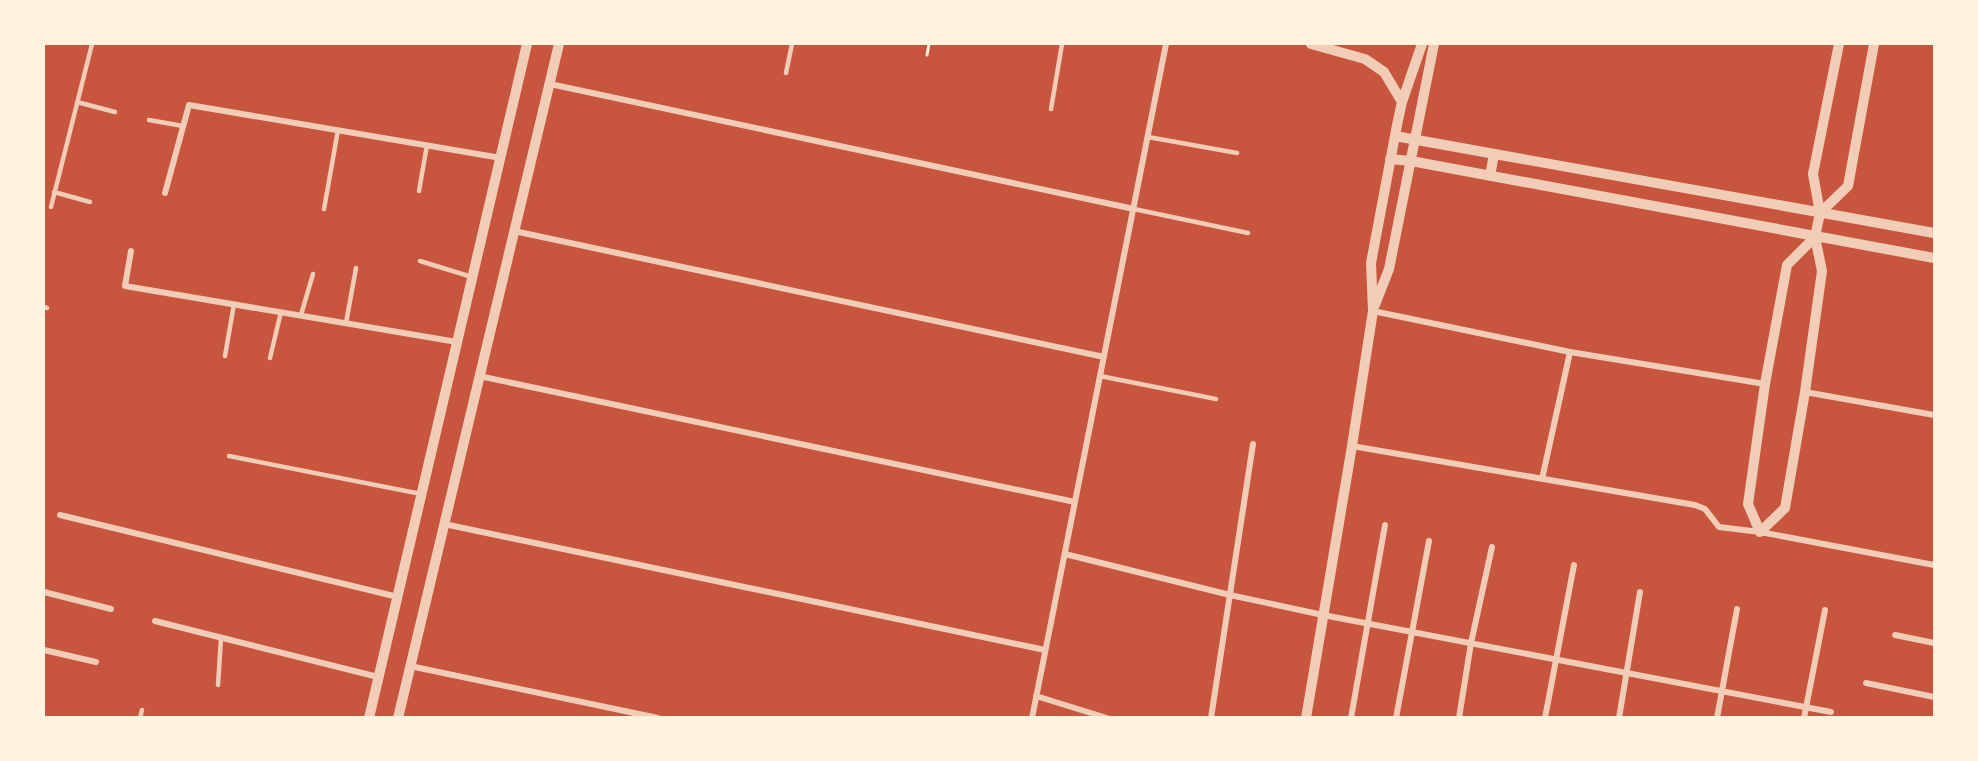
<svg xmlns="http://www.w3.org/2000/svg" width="1978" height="761" font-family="'Golos Text',sans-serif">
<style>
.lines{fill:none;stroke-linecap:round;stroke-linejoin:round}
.path{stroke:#fff3e0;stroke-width:3}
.service{stroke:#f1ccb7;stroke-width:4.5}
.minor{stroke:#f1ccb7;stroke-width:6}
.tertiary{stroke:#f1ccb7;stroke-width:10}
</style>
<rect width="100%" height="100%" fill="#c8553d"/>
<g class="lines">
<path class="path" d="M927 55 929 44"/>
<path class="service" d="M786 73 792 44
M77 102 115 112
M1051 109 1062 44
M149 120 183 126
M1148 137 1237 153
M419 191 427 145
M54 192 90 202
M51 207 92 44
M324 209 338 130
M1134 209 1248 233
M420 261 472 277
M44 307 47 308
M301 315 313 274
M346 323 356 268
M225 356 234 304
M270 358 281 312
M1100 376 1216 399
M229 456 421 494
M218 685 221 638
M140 718 142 710"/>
<path class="minor" d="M550 84 1134 209
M165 193 189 105 501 158
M514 231 1104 357
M131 251 125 286 457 342
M1373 311 1570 352 1765 384
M479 376 1075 502
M1805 392 1934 415
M1352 446 1695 505 1705 509 1719 527 1760 532 1934 565
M1542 479 1570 352
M60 515 398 597
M444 524 1045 650
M1065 554 1230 595 1323 615 1831 712
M44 592 111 609
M155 621 378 677
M1895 635 1934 643
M44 650 96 662
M410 666 658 718
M1866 683 1934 697
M1036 696 1107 718
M1032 718 1166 44
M1211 718 1253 444
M1351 718 1385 525
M1396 718 1429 541
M1459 718 1471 643 1492 547
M1545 718 1574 565
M1619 718 1640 592
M1717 718 1737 609
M1804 718 1825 610"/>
<path class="tertiary" d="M1311 44 1365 59 1384 72 1402 102
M1395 136 1934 233
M1390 159 1411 161 1934 258
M1490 176 1494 154
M1820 213 1848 186 1874 44
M1815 237 1822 271 1805 392 1785 508 1760 532 1748 504 1765 384 1787 265Z
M1815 237 1820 213 1813 174 1839 44
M1375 305 1389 269 1434 44
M369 718 527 44
M398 718 559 44
M1306 718 1352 446 1373 311 1371 263 1397 125 1402 102 1422 44"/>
</g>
<rect width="1978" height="761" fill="none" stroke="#fff3e0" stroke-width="90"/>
</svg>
